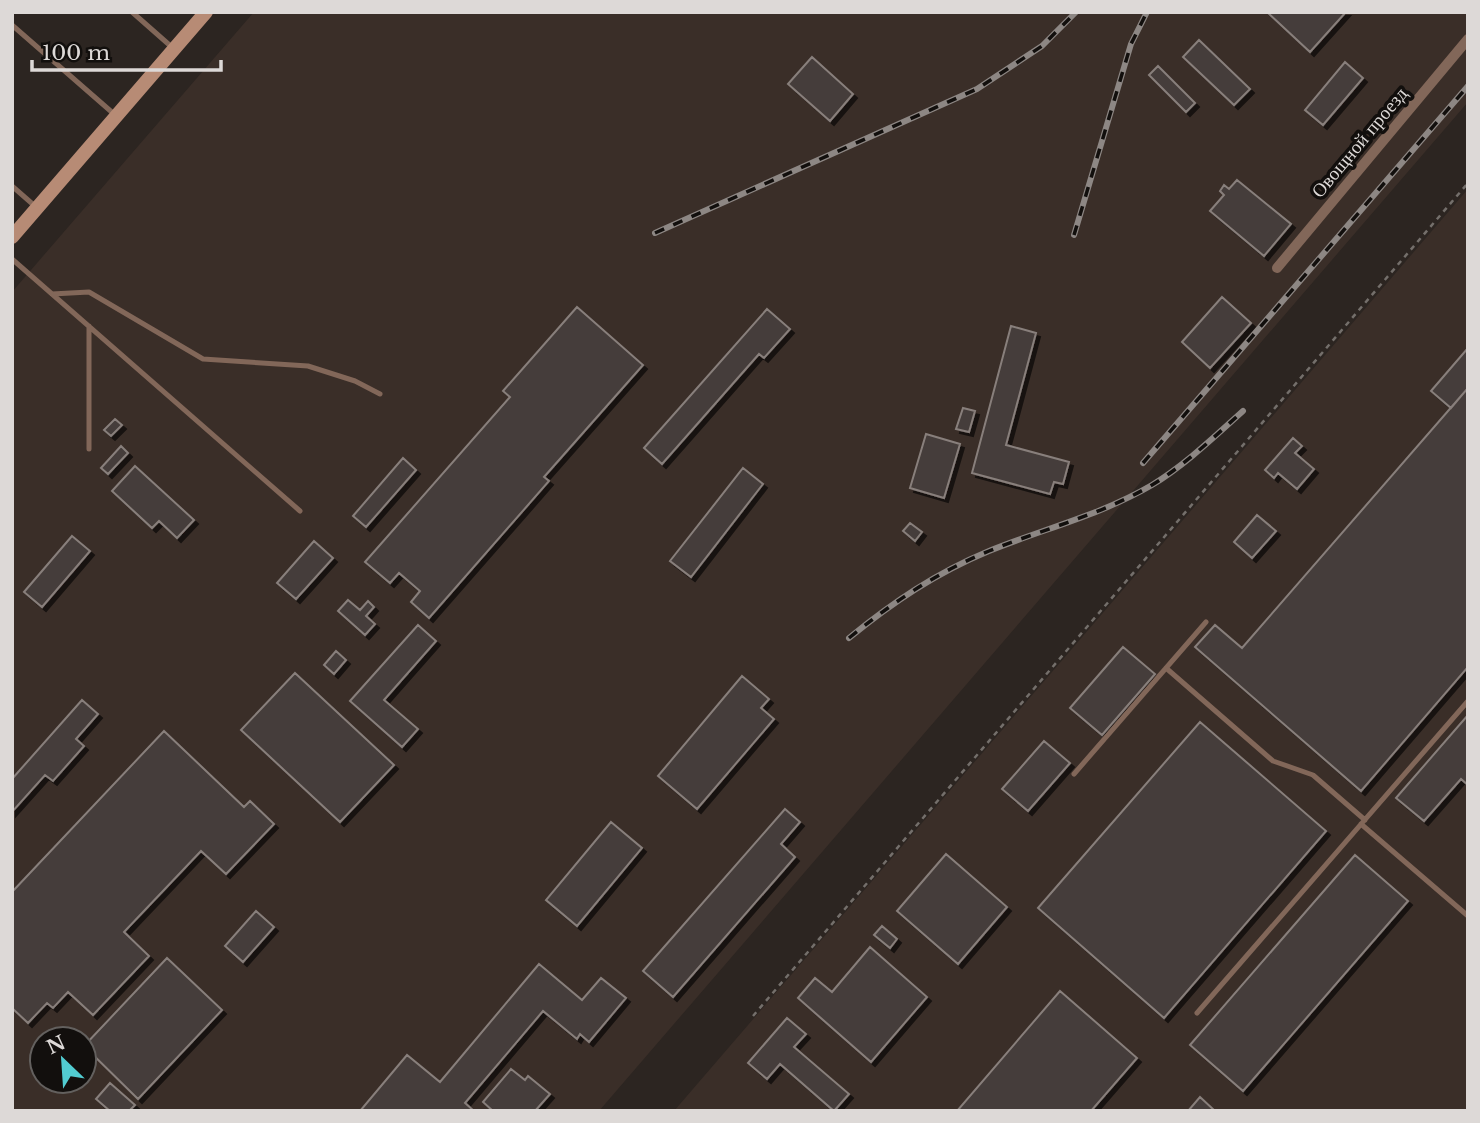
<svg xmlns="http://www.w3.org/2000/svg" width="1480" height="1123" font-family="'Libre Baskerville',serif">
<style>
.built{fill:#3a2e28;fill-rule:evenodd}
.building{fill:#453d3a;stroke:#887f7b;stroke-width:2;filter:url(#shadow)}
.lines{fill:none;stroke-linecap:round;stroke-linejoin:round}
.path{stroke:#746f6b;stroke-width:2.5;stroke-dasharray:5 5;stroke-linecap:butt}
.service{stroke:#826759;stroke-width:5}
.minor{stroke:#826759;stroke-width:10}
.secondary{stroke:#b78b75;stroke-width:14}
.rail-casing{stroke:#8d8784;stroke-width:6}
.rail{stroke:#120f0d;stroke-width:3.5;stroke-dasharray:10;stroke-linecap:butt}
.labels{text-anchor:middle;stroke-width:7;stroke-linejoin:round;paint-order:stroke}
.street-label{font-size:19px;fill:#ddd9d7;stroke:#120f0d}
</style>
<defs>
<filter id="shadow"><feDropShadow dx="4" dy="4" stdDeviation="0" flood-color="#0009"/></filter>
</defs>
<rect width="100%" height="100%" fill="#2c2521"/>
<path class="built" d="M254 12H1468V102L599 1111H12V292ZM42 1039H84V1081H42Z
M1468 189V1111H674Z"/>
<path class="building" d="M1267 12H1346L1310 52Z
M1199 40 1250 89 1234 105 1183 57Z
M812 57 853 94 830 121 788 84Z
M1345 62 1363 78 1323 125 1305 110Z
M1158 66 1195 103 1186 112 1149 75Z
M1237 180 1291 224 1264 256 1210 211 1224 195 1220 191 1224 185 1229 189Z
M1222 297 1251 323 1210 368 1182 342Z
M577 307 643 365 544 477 549 481 429 618 411 602 420 591 399 573 390 583 365 562 510 397 503 391Z
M767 309 790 329 764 358 759 354 662 464 644 448Z
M1011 326 1036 333 1006 445 1069 462 1063 484 1054 482 1050 494 972 473Z
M1468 348V388L1451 408 1431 391Z
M1468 388V667L1361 791 1195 647 1215 625 1242 648Z
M963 408 975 411 969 432 956 429Z
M115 419 122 425 111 436 104 430Z
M926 434 960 444 944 498 910 488Z
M1293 438 1302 446 1295 453 1314 469 1297 489 1278 473 1274 478 1265 470Z
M121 446 128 453 108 474 101 468Z
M403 458 416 470 366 527 353 516Z
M135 466 194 520 177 538 159 521 152 528 112 491Z
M743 468 763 484 691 577 670 561Z
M1257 515 1276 531 1252 558 1234 542Z
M910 523 922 532 915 541 903 531Z
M72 536 90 551 42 607 24 592Z
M314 541 333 558 296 599 277 583Z
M348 600 360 610 368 601 374 607 366 616 375 624 365 635 338 611Z
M418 625 436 641 384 700 418 729 402 747 350 701Z
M1123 647 1155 674 1102 735 1070 708Z
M336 651 346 660 334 674 324 665Z
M295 673 394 765 340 822 241 730Z
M742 676 769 699 761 708 774 719 697 809 658 776Z
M82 700 98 714 76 739 84 746 53 781 45 775 12 812V779Z
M1468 715V785L1461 779 1424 821 1396 798Z
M1200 722 1326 831 1164 1018 1038 908Z
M164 731 244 807 250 801 274 824 226 874 201 851 124 932 149 956 93 1015 68 992 53 1008 47 1003 28 1023 12 1008V892Z
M1044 741 1070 763 1028 811 1002 789Z
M785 809 800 822 781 844 795 857 673 997 643 971Z
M611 822 642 848 577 926 546 900Z
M946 854 1007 907 958 964 897 911Z
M1355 855 1408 901 1243 1091 1190 1045Z
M256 911 274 927 243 962 225 946Z
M882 926 897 939 890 948 874 935Z
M870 947 927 997 871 1062 798 998 815 978 832 992Z
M167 958 222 1010 138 1099 84 1046Z
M539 964 582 1000 601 978 626 998 589 1042 580 1034 577 1039 543 1011 465 1103 474 1111H360L407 1055 440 1082Z
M1060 991 1137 1058 1091 1111H957Z
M787 1018 806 1034 794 1047 849 1094 834 1111 780 1064 767 1079 748 1063Z
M511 1069 525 1080 528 1076 550 1094 535 1111H493L483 1102Z
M110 1083 135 1105 129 1111H110L96 1099Z
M1200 1097 1215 1111H1188Z"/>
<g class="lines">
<path class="path" d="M753 1016 1468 183"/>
<path class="service" d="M132 12 174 49
M12 25 114 114
M12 186 36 207
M12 259 300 511
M52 294 89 292 203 359 308 366 355 381 380 394
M89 449V326
M1166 668 1273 761 1313 775 1365 820
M1074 774 1206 622
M1361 824 1468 916
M1197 1013 1468 701"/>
<path class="minor" d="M1277 268 1468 39"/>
<path class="secondary" d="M12 237 206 12"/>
<g class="rail-casing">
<path id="rail" d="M655 233 977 89 1042 46 1076 12
M1074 235 1131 44 1147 12
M1143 463 1468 86
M849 638C893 602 936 573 989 551 1043 529 1101 515 1152 485 1185 465 1214 437 1243 411"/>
</g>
<use href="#rail" class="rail"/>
</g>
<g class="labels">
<g class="street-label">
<text transform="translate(1359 142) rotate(-50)" y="7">Овощной проезд</text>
</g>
</g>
<rect width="1480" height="1123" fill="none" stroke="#ddd9d7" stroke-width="28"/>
<g transform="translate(63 1060) rotate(335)"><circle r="33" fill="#120f0d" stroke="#63605e" stroke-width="2"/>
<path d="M0-5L12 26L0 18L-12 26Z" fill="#52ccd1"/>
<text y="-10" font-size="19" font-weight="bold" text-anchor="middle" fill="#ddd9d7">N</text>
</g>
<path d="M32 60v10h189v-10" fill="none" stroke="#ddd9d7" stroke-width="3.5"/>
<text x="42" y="60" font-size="21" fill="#ddd9d7" stroke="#120f0d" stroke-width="5" paint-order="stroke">100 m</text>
</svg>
